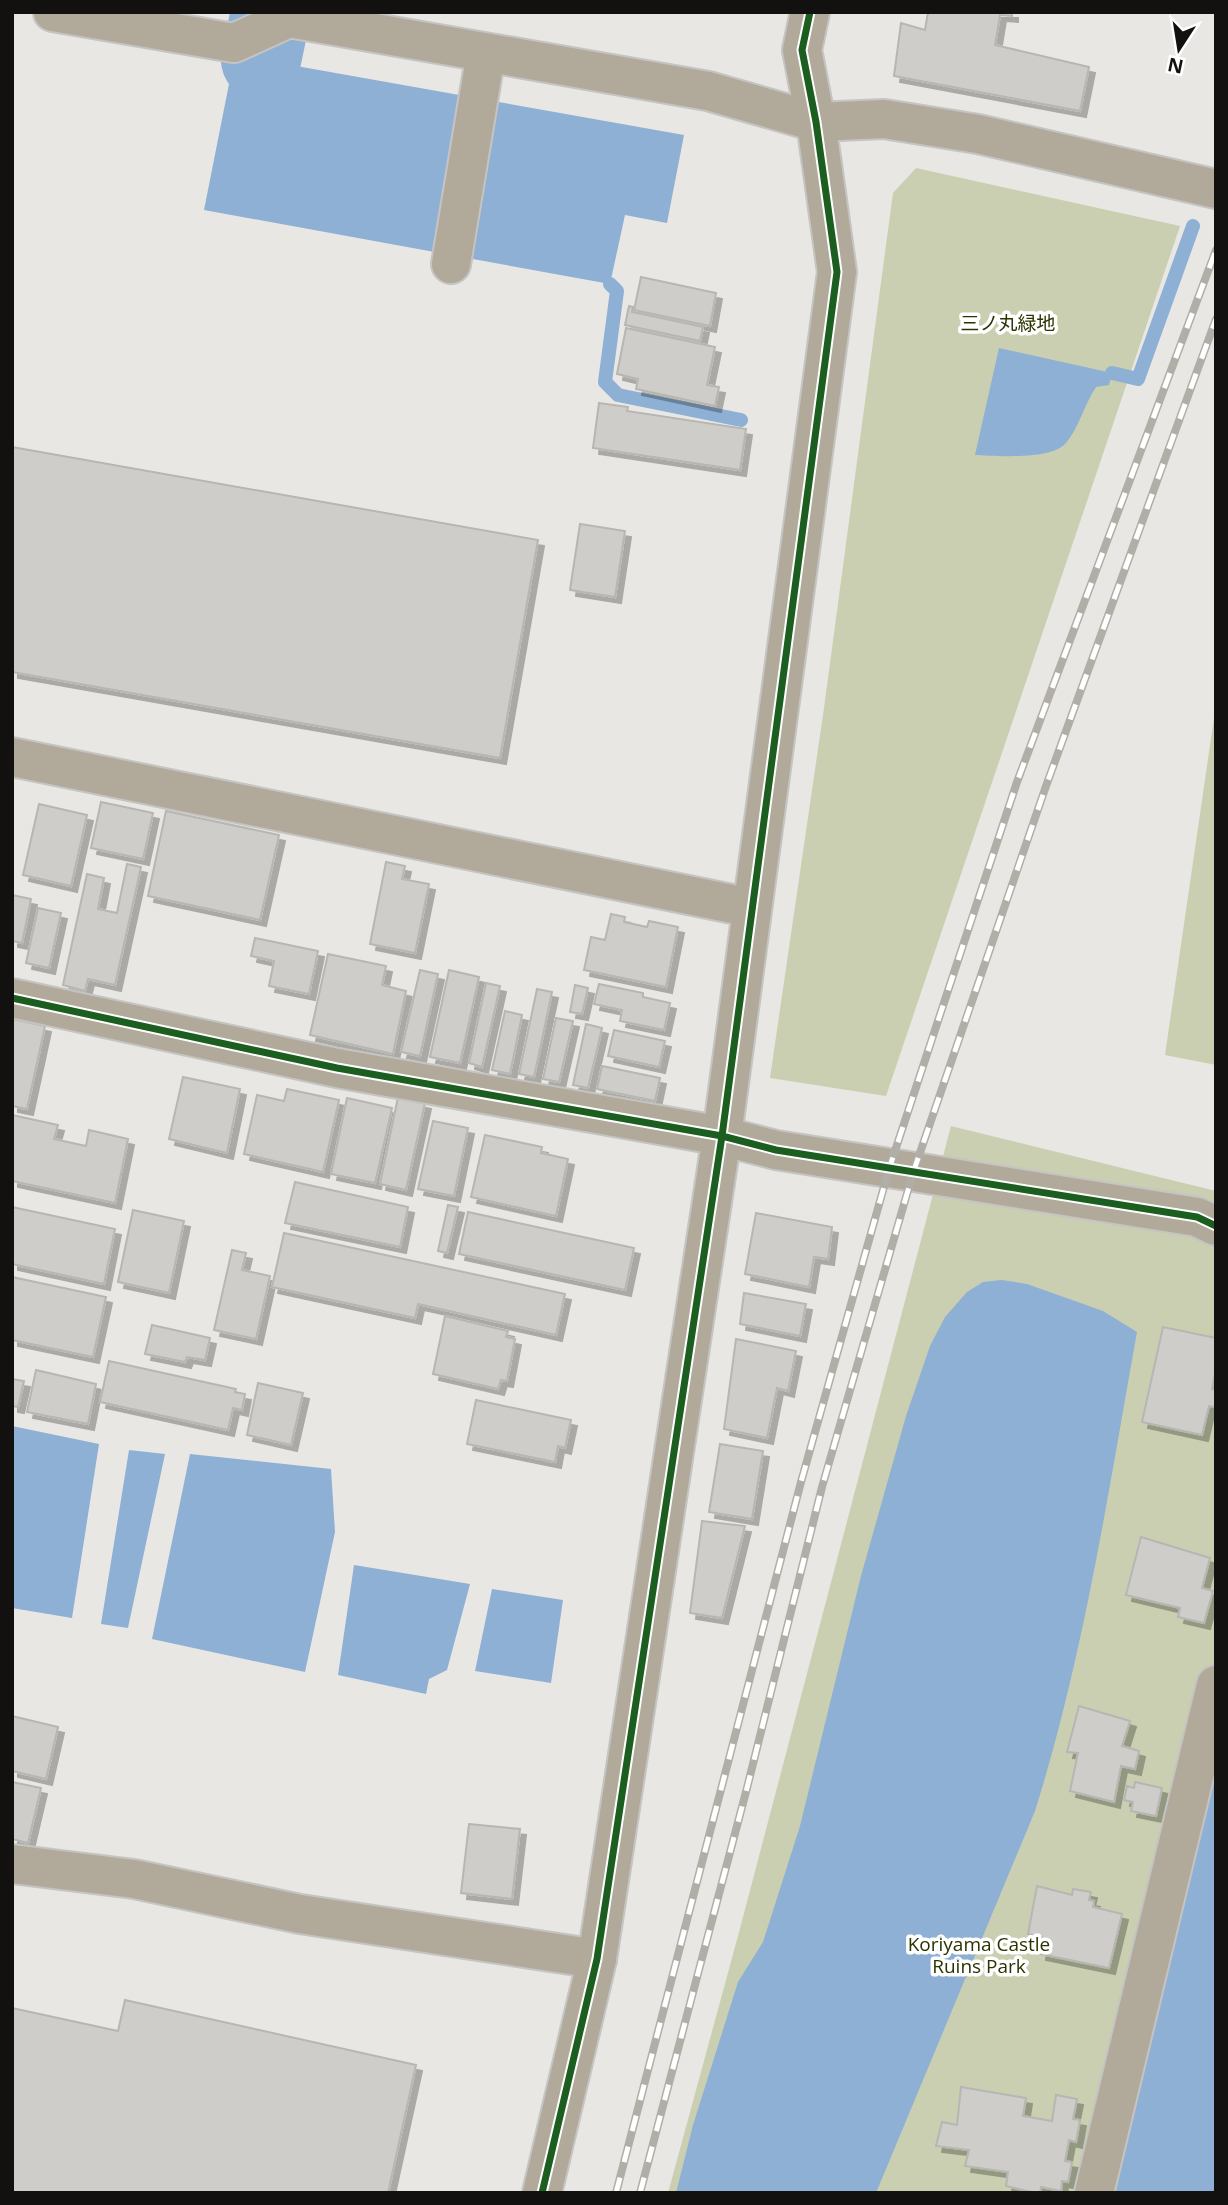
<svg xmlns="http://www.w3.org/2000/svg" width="1228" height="2205" font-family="'Open Sans','Noto Sans JP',sans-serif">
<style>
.green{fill:#c9cfb0}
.water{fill:#8eb0d4}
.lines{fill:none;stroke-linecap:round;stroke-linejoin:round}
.stream{stroke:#8eb0d4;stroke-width:14}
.river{stroke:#8eb0d4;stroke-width:80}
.building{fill:#cfcdca;stroke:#b7b6b3;stroke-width:2;filter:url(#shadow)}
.minor-casing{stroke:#c5c4c2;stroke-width:42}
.tertiary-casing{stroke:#c5c4c2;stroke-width:42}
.minor{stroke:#b1aa9b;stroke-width:38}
.tertiary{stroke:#b1aa9b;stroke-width:38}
.rail-casing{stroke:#b1aea7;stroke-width:8}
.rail{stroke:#fff;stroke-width:5;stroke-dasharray:16;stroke-linecap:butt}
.cycleway-casing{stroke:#fff;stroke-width:11}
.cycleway{stroke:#1b5e20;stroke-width:7}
.labels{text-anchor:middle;stroke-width:7;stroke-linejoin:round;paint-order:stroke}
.park-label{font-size:19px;fill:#2a3400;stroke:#fff}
</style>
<defs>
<filter id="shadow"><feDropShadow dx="6" dy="6" stdDeviation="0" flood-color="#0004"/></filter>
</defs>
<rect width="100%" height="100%" fill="#e8e7e3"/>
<path class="green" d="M916 168 1180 226 886 1096 770 1078 824 708 893 193Z
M1216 704V1065L1165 1055Z
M951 1126 1216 1191V2193H668L738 1936Z"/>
<path class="water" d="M245 57 684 135 667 223 625 215 610 284 204 210 229 84Z
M999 348 1112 373 1109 385 1096 387C1084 405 1079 428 1065 444 1050 460 995 456 975 455Z
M1002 1280 1027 1284 1103 1311 1137 1332C1108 1493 1084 1655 1035 1811L876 2193H676L693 2125 738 1982 763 1942 800 1826 861 1576 906 1416 930 1346 945 1317 967 1292 983 1282Z
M12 1426 99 1444 72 1618 12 1608Z
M129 1450 165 1454 128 1628 101 1624Z
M190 1454 331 1469 335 1532 305 1672 152 1639Z
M354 1565 470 1584 447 1670 429 1679 426 1694 338 1675Z
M492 1589 563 1600 551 1683 475 1671Z
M1216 1773V2193H1111Z"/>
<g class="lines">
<path class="stream" d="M610 284 617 291 605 382 618 395 741 420
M1112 373 1138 379 1193 226"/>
<path class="river" d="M261 60 271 12"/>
</g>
<path class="building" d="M928 12H1012V16L1000 15 995 45 1089 67 1080 111 894 76 901 23 925 30Z
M641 277 716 293 710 326 634 310Z
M629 306 633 307 632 312 703 327 700 341 625 325Z
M626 328 715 347 707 385 719 387 715 406 636 389 638 379 617 374Z
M599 403 628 407 627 411 746 429 740 470 593 448Z
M12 447 538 540 500 758 12 672Z
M580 524 625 531 615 597 570 590Z
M101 802 153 813 143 859 91 848Z
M39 804 87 815 71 886 23 875Z
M166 811 279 835 260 920 148 896Z
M386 862 405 866 402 879 429 884 415 953 370 944Z
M127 864 141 867 115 985 88 979 85 991 63 985 87 874 104 878 98 909 117 913Z
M12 895 31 899 22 943 12 941Z
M38 908 61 913 49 968 26 963Z
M611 914 625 917 624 922 647 927 649 921 678 927 666 987 584 970 591 937 605 940Z
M255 938 318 951 309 994 269 986 274 961 251 956Z
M328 954 386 966 382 985 406 991 393 1054 310 1035Z
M420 970 438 974 420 1056 401 1052Z
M449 970 479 977 460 1063 430 1057Z
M486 983 500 986 482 1067 469 1063Z
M599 984 643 993V997L670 1003 664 1030 620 1021 622 1010 594 1004Z
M575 985 588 988 582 1014 570 1012Z
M537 989 552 992 534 1077 519 1074Z
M505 1011 522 1015 510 1074 492 1070Z
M556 1018 573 1021 559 1082 543 1079Z
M12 1019 45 1026 27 1109 12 1106Z
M586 1024 602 1028 588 1088 573 1085Z
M614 1030 665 1041 659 1067 608 1056Z
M602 1066 660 1078 655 1101 597 1089Z
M183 1077 240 1089 227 1153 169 1139Z
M287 1089 339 1100 323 1172 244 1154 257 1095 284 1101Z
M398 1097 425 1103 406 1190 380 1184Z
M347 1098 392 1108 375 1183 331 1174Z
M12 1115 58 1125 54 1139 86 1146 89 1130 128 1139 115 1203 12 1181Z
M433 1121 468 1128 454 1196 418 1189Z
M485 1135 542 1147 541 1153 568 1159 556 1216 471 1197Z
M295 1182 408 1207 400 1247 285 1223Z
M448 1205 458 1207 447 1253 438 1251Z
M12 1207 115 1229 104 1284 12 1264Z
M133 1210 184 1221 169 1293 118 1282Z
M468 1212 634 1248 625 1290 459 1254Z
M756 1213 832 1227 828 1259 814 1257 809 1287 745 1274Z
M284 1233 565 1294 556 1335 418 1304 415 1318 272 1287Z
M232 1250 246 1253 242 1270 270 1276 256 1339 214 1330Z
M12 1277 106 1297 93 1357 12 1340Z
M744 1293 806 1304 800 1336 740 1324Z
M445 1316 508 1331 506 1337 515 1339 507 1381 501 1380 498 1389 433 1374Z
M152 1325 210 1338 205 1360 187 1357 185 1362 145 1354Z
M1163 1327 1216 1338V1369L1212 1389 1216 1390V1407L1209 1406 1202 1435 1142 1422Z
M736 1339 796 1351 788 1391 777 1388 767 1438 724 1429Z
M109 1361 236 1389 235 1392 245 1394 242 1410 233 1408 228 1430 100 1402Z
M36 1370 96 1384 88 1424 27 1412Z
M12 1379 24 1381 18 1407 12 1406Z
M258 1383 303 1393 291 1445 247 1435Z
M476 1400 571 1420 565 1448 558 1446 555 1462 467 1444Z
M720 1444 763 1451 752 1519 709 1512Z
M702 1521 745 1526 722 1618 690 1613Z
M1141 1537 1210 1558 1202 1588 1213 1591 1204 1623 1178 1617 1180 1608 1126 1595Z
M1079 1706 1130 1721 1122 1746 1139 1751 1135 1769 1121 1766 1114 1802 1070 1791 1078 1753 1067 1752Z
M12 1716 58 1727 46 1779 12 1771Z
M12 1782 41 1788 28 1843 12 1839Z
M1135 1782 1162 1788 1156 1816 1131 1811 1133 1802 1124 1800 1127 1786 1134 1788Z
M469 1824 520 1829 512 1899 461 1893Z
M1037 1886 1072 1895 1073 1889 1091 1892 1089 1900 1094 1901 1093 1907 1122 1914 1109 1968 1040 1954 1042 1937 1028 1934Z
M125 2000 416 2065 388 2193H12V2008L118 2031Z
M961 2087 1026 2098 1023 2116 1052 2121 1056 2095 1077 2099 1073 2119 1080 2120 1076 2142 1069 2140 1065 2161 1072 2162 1068 2182 1062 2181 1061 2191 1041 2187 1040 2193H1036L1006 2186 1008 2172 965 2166 969 2150 936 2146 942 2122 957 2125Z"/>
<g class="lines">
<g class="minor-casing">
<path id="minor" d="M53 12 234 43 289 18 708 91 816 122 884 119 978 134 1216 189
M451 264 486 53
M12 757 752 908
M12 998 337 1068 722 1136 776 1150 1197 1217 1216 1226
M12 1864 134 1879 300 1914 597 1959
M1094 2193 1216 1685"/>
</g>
<g class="tertiary-casing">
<path id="tertiary" d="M542 2193 597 1959 722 1136 837 272 816 122 802 50 810 12"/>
</g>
<use href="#minor" class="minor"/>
<use href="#tertiary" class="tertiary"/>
<g class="rail-casing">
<path id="rail" d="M616 2193 801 1482 889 1169 1017 782 1216 250
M640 2193 747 1788 822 1487 913 1173 1046 786 1216 319"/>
</g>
<use href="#rail" class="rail"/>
<g class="cycleway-casing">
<path id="cycleway" d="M12 998 337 1068 722 1136 776 1150 1197 1217 1216 1226
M542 2193 597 1959 722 1136 837 272 816 122 802 50 810 12"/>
</g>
<use href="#cycleway" class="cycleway"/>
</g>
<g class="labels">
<g class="park-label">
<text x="1008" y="330">三ノ丸緑地</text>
<text x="979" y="1951">Koriyama Castle<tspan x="979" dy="22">Ruins Park</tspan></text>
</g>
</g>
<rect width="1228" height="2205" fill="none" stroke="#12110f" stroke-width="28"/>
<g transform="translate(1179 49) rotate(192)" stroke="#ffffff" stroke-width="5" paint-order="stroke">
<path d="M0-5L12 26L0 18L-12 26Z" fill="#12110f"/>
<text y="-10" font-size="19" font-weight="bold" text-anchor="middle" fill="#12110f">N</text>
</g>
</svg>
